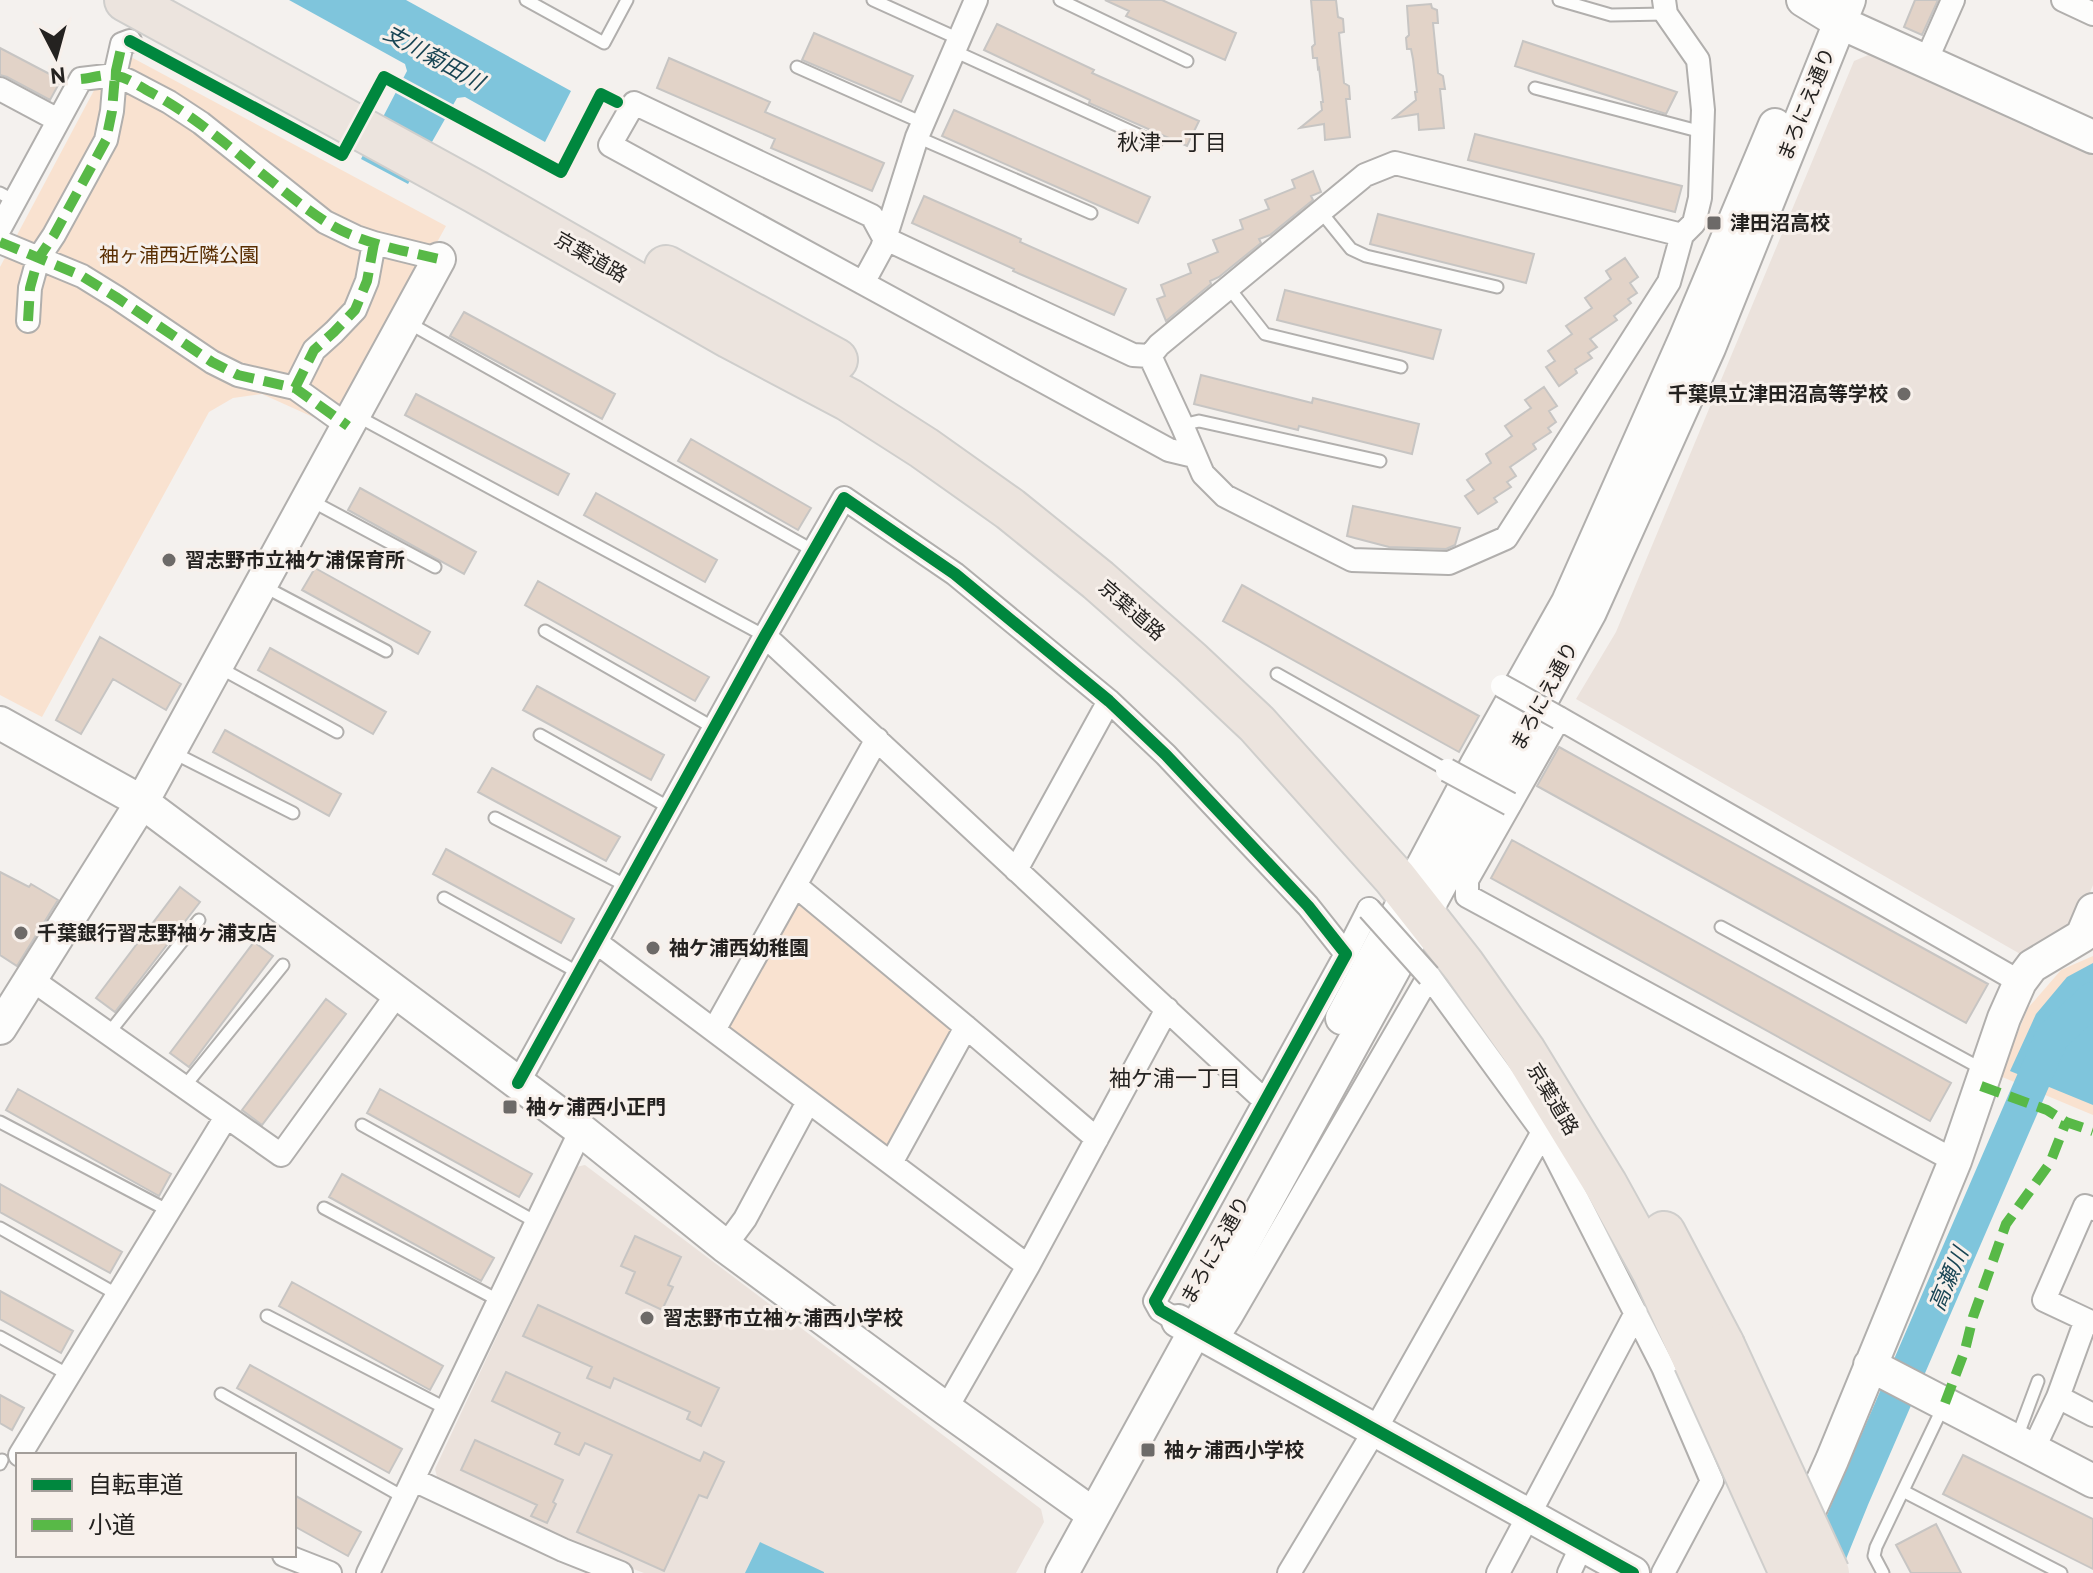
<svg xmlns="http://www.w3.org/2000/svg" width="2093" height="1573" font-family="Overpass,'Noto Sans JP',sans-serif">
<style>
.built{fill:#ebe2dc}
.green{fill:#f9e2d0}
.water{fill:#7fc5dc}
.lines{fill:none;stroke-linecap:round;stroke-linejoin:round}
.river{stroke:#7fc5dc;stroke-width:34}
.building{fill:#e2d3c8;stroke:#c7c5c3;stroke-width:2}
.lane-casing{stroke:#b1afad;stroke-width:15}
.street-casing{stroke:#b1afad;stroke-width:26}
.secondary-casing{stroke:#b1afad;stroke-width:36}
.highway-casing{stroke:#cfcecc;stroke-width:46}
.lane{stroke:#fdfdfc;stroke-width:11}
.street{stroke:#fdfdfc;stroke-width:22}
.secondary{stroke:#fdfdfc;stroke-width:32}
.highway{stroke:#ece4de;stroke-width:42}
.street-bridge-casing{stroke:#b1afad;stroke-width:26;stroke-linecap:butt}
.highway-bridge-casing{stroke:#cfcecc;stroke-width:46;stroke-linecap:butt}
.street-bridge{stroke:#fdfdfc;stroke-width:22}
.highway-bridge{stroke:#ece4de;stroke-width:42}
.quiet{stroke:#58b947;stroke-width:10;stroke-dasharray:20 10;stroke-linecap:butt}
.cycleway-casing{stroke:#f7f0eb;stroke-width:17}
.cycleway{stroke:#00873e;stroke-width:12}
.poi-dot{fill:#6d6a68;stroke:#f7f0eb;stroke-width:3}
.labels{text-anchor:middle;stroke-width:6;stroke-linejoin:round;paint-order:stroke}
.street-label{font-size:20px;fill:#242220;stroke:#f7f0eb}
.poi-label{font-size:20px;font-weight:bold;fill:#242220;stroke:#f7f0eb;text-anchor:start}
.park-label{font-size:20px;fill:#592e02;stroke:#f7f0eb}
.water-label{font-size:22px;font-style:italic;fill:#194554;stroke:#f7f0eb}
.neighbourhood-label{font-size:22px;fill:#242220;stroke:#f7f0eb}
</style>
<rect width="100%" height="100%" fill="#f4f1ee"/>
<path class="built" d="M1873 53 2093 155V885L2076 926 2022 955 1576 699 1616 632 1854 61Z
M585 1165 1041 1509 1044 1522 1016 1573H644L566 1544 437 1477 435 1469 576 1167Z"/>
<path class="green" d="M116 49 446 226 335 427 262 394 233 398 209 412 42 717 0 695V267Z
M800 896 958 1030 889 1152 727 1031Z
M2093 956V1115L2000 1076 2028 1008 2061 970Z"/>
<path class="water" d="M289 0H406L571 91 545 142 465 97 457 98 408 184 361 159 407 71 405 64Z
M2093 963V1105L2010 1071 2036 1014 2067 977Z
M760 1542 824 1572V1573H745Z"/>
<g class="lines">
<path class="river" d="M1822 1573 1852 1499 2052 1037 2093 999"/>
</g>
<path class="building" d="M1105 0H1162L1236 33 1225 60 1126 16 1129 11Z
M1311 0H1336L1338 17 1343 19 1344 32 1339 33 1344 83 1349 86 1350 99H1346L1350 137 1325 140 1324 124 1300 128 1322 110 1321 102H1323L1319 68 1318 69 1317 58H1313L1312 47 1315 44Z
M1915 0H1938L1922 35 1904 27Z
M1431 4 1432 8 1437 10 1438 23H1433L1438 73 1443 76 1445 89H1440L1444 128 1419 130 1418 114 1394 118 1416 100 1415 92H1417L1413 59 1411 49H1407L1406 38 1409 35 1407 6Z
M997 24 1094 70 1092 73 1199 121 1187 146 1089 103 1090 100 984 50Z
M814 33 913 76 901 102 802 60Z
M1523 41 1677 92 1666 114 1515 66Z
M0 48 61 80 50 100 7 77 0 75Z
M669 58 770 102 765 112 884 163 872 191 771 148 775 139 657 88Z
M954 110 1150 197 1138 223 942 136Z
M1475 134 1682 186 1675 212 1468 160Z
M1313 171 1321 192 1311 196 1313 200 1270 235 1259 239 1261 243 1219 277 1210 281 1211 284 1166 321 1157 299 1165 296 1161 285 1191 273 1188 264 1218 252 1213 240 1243 229 1240 220 1269 209 1265 200 1295 188 1292 180Z
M924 196 1021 239 1020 242 1126 289 1114 315 1013 271 1014 269 912 223Z
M1378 214 1534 254 1526 283 1370 244Z
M1625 258 1638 277 1630 283 1637 293 1628 299 1631 303 1614 316 1617 320 1590 339 1597 347 1588 353 1592 358 1575 369 1577 373 1559 386 1546 367 1555 361 1548 351 1572 334 1566 326 1592 308 1585 298 1611 279 1606 271Z
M1285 290 1441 330 1433 359 1277 320Z
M464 312 615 394 602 419 450 336Z
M1201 375 1312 403 1313 398 1419 424 1412 454 1299 426 1298 430 1194 404Z
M1544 387 1557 406 1549 411 1556 422 1548 428 1551 432 1533 444 1536 449 1510 467 1516 476 1507 482 1511 487 1494 498 1497 502 1478 514 1465 496 1474 490 1467 480 1491 463 1486 454 1512 436 1505 426 1531 408 1525 400Z
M416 394 569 474 558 495 405 415Z
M691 439 811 508 798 530 678 461Z
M360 488 476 552 464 574 348 510Z
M596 493 717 560 705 582 584 515Z
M1353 506 1460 528 1455 545 1446 549 1389 547 1347 536Z
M315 568 430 632 418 654 302 590Z
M538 581 709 677 695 701 525 605Z
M1242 585 1479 716 1459 752 1223 621Z
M100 637 181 684 166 710 113 679 81 734 56 720Z
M270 648 386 712 373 734 258 670Z
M537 686 664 755 651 780 523 710Z
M225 730 341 794 329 816 213 752Z
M1559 747 1988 984 1966 1023 1537 786Z
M492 768 620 837 606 861 478 792Z
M1512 840 1951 1083 1930 1121 1491 878Z
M446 849 574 919 561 943 433 874Z
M0 872 29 887 31 884 58 900 17 966 0 955Z
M180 887 200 902 115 1012 96 998Z
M254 942 273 956 189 1067 170 1053Z
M326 999 346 1014 262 1125 242 1110Z
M18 1089 171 1174 159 1196 6 1110Z
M380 1089 532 1174 519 1197 367 1113Z
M342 1174 494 1258 481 1281 329 1197Z
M0 1184 122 1252 110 1273 0 1212Z
M635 1236 681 1257 668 1285 673 1287 662 1310 626 1293 635 1272 621 1266Z
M292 1282 443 1366 430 1390 279 1306Z
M0 1291 73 1331 61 1353 0 1319Z
M538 1305 719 1388 701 1426 687 1419 690 1412 614 1378 610 1388 587 1378 592 1367 523 1336Z
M250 1365 402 1449 389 1473 237 1388Z
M506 1372 700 1461 704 1452 724 1462 707 1498 699 1495 664 1571 577 1532 612 1455 585 1443 579 1455 555 1444 560 1433 492 1401Z
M0 1395 24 1408 12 1430 0 1423Z
M475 1440 563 1480 553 1502 556 1504 547 1523 531 1516 537 1505 461 1470Z
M1963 1455 2093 1519V1569L1943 1494Z
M294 1495 361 1532 348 1556 294 1526Z
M1936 1524 1961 1573H1911L1896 1545Z"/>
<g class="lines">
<g class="lane-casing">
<path id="lane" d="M526 0 604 43 627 0
M873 0 959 39
M1060 0 1187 61
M1559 0 1611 15 1666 14
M954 51 1156 143
M797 67 923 123
M1535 88 1702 132
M917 137 1091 213
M0 193 15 201
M1321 212 1351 249 1366 256 1497 287
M1229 288 1265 334 1401 367
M407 322 814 551
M357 416 765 636
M1182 425 1199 421 1380 461
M308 499 435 567
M265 587 386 651
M545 631 714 728
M220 668 337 732
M1277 674 1447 770
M540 735 670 808
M174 753 293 813
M495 818 627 886
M444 898 579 973
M1721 927 1982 1069
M108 1034 199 920
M184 1087 283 965
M0 1122 169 1211
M362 1125 536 1222
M324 1208 498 1300
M0 1228 118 1295
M267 1316 447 1409
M0 1337 69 1375
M221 1394 405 1498
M2016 1440 2038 1381
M0 1464 2 1460
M1903 1491 2061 1573
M1883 1573 1874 1556 1876 1547 1943 1407"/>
</g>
<g class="street-casing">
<path id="street" d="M2063 0 2093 14
M1926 61 1953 0
M0 89 58 120
M0 228 81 79 115 75 129 81 169 102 201 123 325 222 356 237 374 243 439 259
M0 242 82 276 116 297 212 362 238 375 295 388 348 426
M863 283 882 248 917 137 976 0
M28 321 30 288 38 259 54 235 106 140 112 111 115 75 122 44 130 41
M1150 356 1182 425 1203 474 1225 496 1352 560 1449 563 1506 538 1669 282 1682 235 1694 223 1700 198 1703 110 1698 60 1666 14 1664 0
M295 388 314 350 334 332 355 310 367 281 374 243
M1194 456 1169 450 610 145 634 103 872 216 884 238 1133 355 1150 356 1159 345 1365 175 1395 163 1682 235
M765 636 1265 1101
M1016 870 1109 701
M796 886 966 1027 1097 1139
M596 942 1028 1266
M1346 954 1369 909
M31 979 281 1155 398 993
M714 1030 877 739
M518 1083 765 636 844 498 955 574 1109 701 1166 755 1308 906 1346 954 1155 1301 1160 1310 1178 1321
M1955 1161 1467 896V880L1559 718 2020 982
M891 1163 966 1027
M2093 1209 2085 1206 2044 1300 2093 1323
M725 1246 745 1219 808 1102
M1215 1342 1231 1317 1429 976 1543 1132 1663 1367 1712 1481 1663 1573
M2058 1397 2093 1415
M946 1409 1028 1266 1167 1009
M2033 1450 2058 1397 2086 1320
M20 1455 226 1117
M414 1480 563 1550 621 1573
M284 1555 330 1573
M368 1573C440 1426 509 1277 581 1130
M1289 1573 1375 1430 1543 1132
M1498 1573 1636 1313
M1569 1573 1582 1545"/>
</g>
<g class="secondary-casing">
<path id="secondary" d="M1803 0 1839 22 2093 137
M0 723 142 802 581 1130 725 1246 946 1409 1093 1514
M1342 1018 1477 764 1568 602 1685 339 1775 125
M0 1028 142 802 439 259
M1178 1321 1633 1573
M1870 1365 2093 1481
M1799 1534 1832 1460 1955 1161 2004 1018 2020 982 2032 966 2082 936 2093 910
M1062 1573 1590 612 1709 348 1849 0"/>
</g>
<g class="highway-casing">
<path id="highway" d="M126 0 476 192 730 337 849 400 924 448 1010 509 1098 580 1191 662 1257 724 1395 878 1464 966 1524 1051 1606 1185 1654 1272 1695 1361
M666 267 836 360
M1664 1233 1723 1345"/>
</g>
<use href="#lane" class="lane"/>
<use href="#street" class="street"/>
<use href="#secondary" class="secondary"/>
<use href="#highway" class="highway"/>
<g class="street-bridge-casing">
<path id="street-bridge" d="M1502 686 1559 718
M1447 770 1510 804
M1369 909 1429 976"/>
</g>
<g class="highway-bridge-casing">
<path id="highway-bridge" d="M1723 1345 1828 1573
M1695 1361 1791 1573"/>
</g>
<use href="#street-bridge" class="street-bridge"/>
<use href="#highway-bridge" class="highway-bridge"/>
<path class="quiet" d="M81 79C92 78 107 73 117 76 129 78 140 87 150 92 214 126 263 180 323 220 357 243 401 250 439 259
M0 242 82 276 116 297 212 362 238 375 295 388 348 426
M28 321 30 288 38 259 54 235 106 140 112 111 115 75 122 44 130 41 136 45
M295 388 314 350 334 332 355 310 367 281 374 243
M1981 1086 2047 1110 2066 1122 2093 1131
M1945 1403 1965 1350 1973 1317 2006 1224 2050 1163 2066 1122"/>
<g class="cycleway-casing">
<path id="cycleway" d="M130 41 342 155 384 77 561 172 601 94 617 102
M518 1083 765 636 844 498 955 574 1109 701 1166 755 1308 906 1346 954 1155 1301 1160 1310 1633 1573"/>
</g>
<use href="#cycleway" class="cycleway"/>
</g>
<g class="poi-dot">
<rect x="1706" y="215" width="16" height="16" rx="4"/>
<circle cx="1904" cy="394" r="8"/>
<circle cx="169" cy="560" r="8"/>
<circle cx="21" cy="933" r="8"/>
<circle cx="653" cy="948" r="8"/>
<rect x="502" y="1099" width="16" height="16" rx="4"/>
<circle cx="647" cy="1318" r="8"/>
<rect x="1140" y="1442" width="16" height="16" rx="4"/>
</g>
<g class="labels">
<g class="street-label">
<text transform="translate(1806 104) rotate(-68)" y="7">まろにえ通り</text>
<text transform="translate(591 257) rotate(30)" y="7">京葉道路</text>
<text transform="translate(1132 610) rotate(41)" y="7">京葉道路</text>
<text transform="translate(1544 696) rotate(-62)" y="7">まろにえ通り</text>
<text transform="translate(1553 1099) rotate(59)" y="7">京葉道路</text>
<text transform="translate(1215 1250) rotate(-61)" y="7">まろにえ通り</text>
</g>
<g class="poi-label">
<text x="1730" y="230">津田沼高校</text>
<text x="1888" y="401" text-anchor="end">千葉県立津田沼高等学校</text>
<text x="185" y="567">習志野市立袖ケ浦保育所</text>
<text x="37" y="940">千葉銀行習志野袖ヶ浦支店</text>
<text x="669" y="955">袖ケ浦西幼稚園</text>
<text x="526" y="1114">袖ヶ浦西小正門</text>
<text x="663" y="1325">習志野市立袖ヶ浦西小学校</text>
<text x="1164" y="1457">袖ヶ浦西小学校</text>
</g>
<g class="park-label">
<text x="179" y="262">袖ヶ浦西近隣公園</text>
</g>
<g class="water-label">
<text transform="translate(434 57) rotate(29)" y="8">支川菊田川</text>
<text transform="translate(1948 1279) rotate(-67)" y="8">高瀬川</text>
</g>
<g class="neighbourhood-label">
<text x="1172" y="150">秋津一丁目</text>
<text x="1175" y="1086">袖ケ浦一丁目</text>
</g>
</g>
<rect x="16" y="1453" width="280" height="104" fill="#f7f0eb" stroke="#a39e9a" stroke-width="2"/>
<rect x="32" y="1479" width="40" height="12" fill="#00873e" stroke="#a39e9a" stroke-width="2"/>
<text x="88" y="1493" font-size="24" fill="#242220">自転車道</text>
<rect x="32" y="1519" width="40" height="12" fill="#58b947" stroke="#a39e9a" stroke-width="2"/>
<text x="88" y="1533" font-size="24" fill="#242220">小道</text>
<g transform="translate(56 56) rotate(174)" stroke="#f7f0eb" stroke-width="6" paint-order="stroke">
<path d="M0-6L14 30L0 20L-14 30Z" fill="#242220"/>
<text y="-12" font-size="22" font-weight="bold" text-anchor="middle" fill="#242220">N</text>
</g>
</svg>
